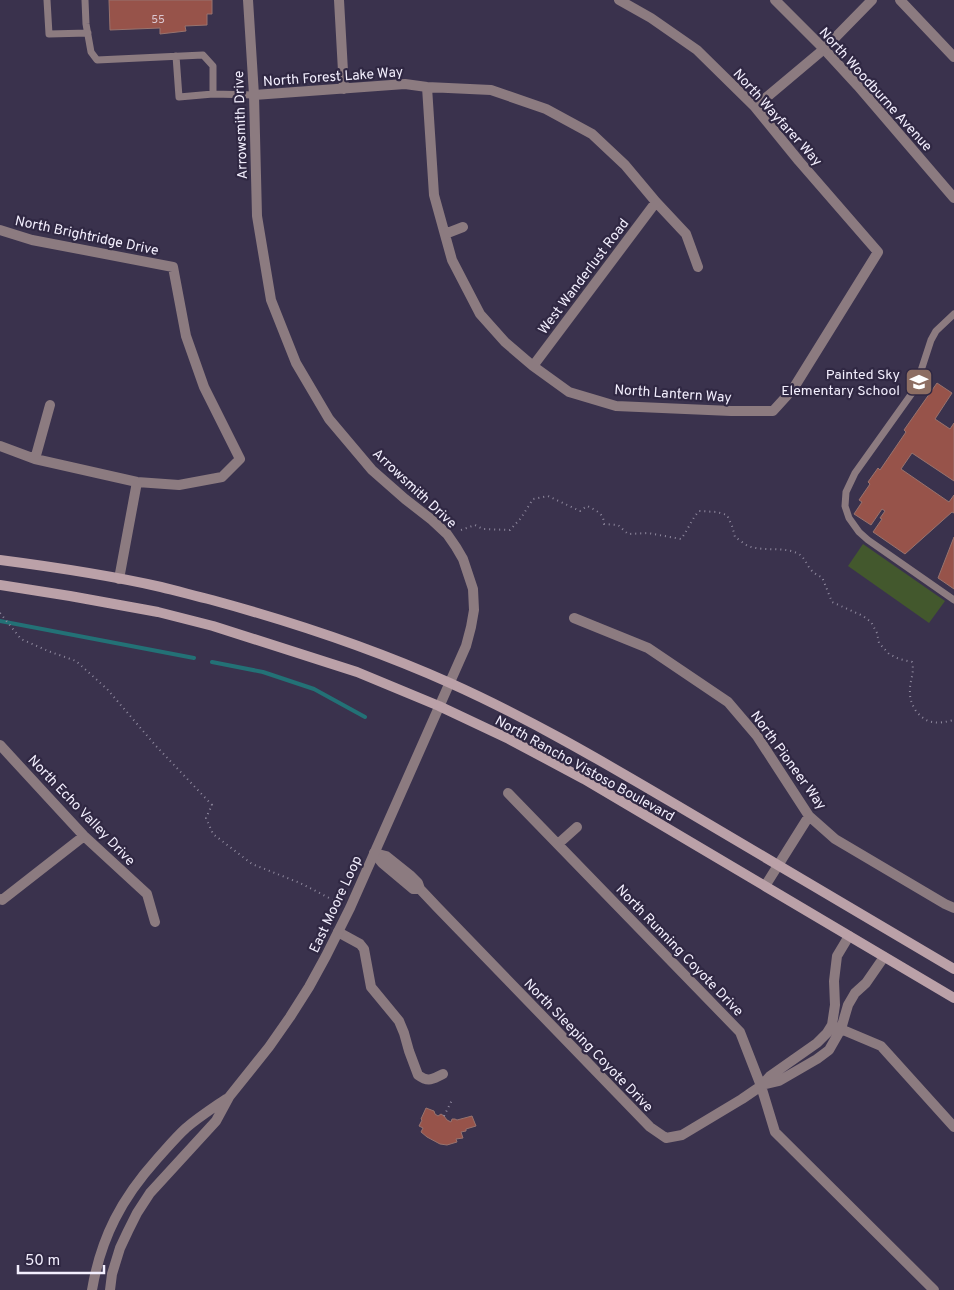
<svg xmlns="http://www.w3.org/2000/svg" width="954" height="1290" font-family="Overpass,sans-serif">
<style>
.green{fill:#43582d}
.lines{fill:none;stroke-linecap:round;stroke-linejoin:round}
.stream{stroke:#237176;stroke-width:4}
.building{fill:#97534a;stroke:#98736e}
.path{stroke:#908a9f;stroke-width:2;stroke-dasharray:1 4;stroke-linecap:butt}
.service{stroke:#8c7b80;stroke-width:7}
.minor{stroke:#8c7b80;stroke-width:10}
.tertiary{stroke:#8c7b80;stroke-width:10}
.secondary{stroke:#bba1a8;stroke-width:10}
.labels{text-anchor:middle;stroke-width:4.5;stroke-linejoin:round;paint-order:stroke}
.number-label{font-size:11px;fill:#dcc8d1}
.street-label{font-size:14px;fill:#f3effe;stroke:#302843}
.poi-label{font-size:14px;fill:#f3effe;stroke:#302843;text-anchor:end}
</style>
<rect width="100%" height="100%" fill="#3a324d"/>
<path class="green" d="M863 544 945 601 929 623 848 566Z"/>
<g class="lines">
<path class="stream" d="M0 621 194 658
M212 662 263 672 314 689 365 717"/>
</g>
<path class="building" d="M109 0H212V14H207V25L185 26 186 31 160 34V28L110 30Z
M937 383 952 393 935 419 950 429 954 423V481L912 453 901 469 949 502 954 495V513L952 512 905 554 873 532 882 519 880 518 885 511 882 509 871 525 854 514 862 502 859 500 870 484 868 482 878 468 880 470 906 432 904 430Z
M954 537V589L938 578Z
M426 1108 434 1111 435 1114 438 1116 441 1114 444 1116 447 1120 451 1122 452 1119H455L457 1120 472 1116 476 1126 466 1129V1131L461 1132 463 1138 456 1139 457 1142 447 1145 440 1144 427 1137 421 1132 423 1128 419 1126 422 1120 421 1119Z"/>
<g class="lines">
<path class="path" d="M461 530 475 525 483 529 510 530 521 518 533 499 548 496 580 511 587 506C595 510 604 513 604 524L618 525 628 534 648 533 681 539C688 530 691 520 699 511L717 512 727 515 732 526 735 537C740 540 746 546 751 547 766 551 783 547 797 553 808 558 806 572 822 577L832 602 863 616 871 622 877 633 879 643 889 654 899 659 912 662C915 674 909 681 910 693 910 699 912 705 916 711 927 725 938 724 954 720
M0 613 21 639 48 651 76 661 107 689 156 746 212 805 206 818 213 834 252 864 300 883 341 904
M444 1116 452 1100"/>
<path class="service" d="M47 0 49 34 88 33
M85 0 86 24 91 52 97 60 203 55 213 66V94L254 95
M176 56 179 97 213 94
M954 314 936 331 931 340 915 389 855 473 846 492 845 506 849 518 859 532 868 540 954 600"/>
<path class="minor" d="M339 0 344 89
M900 0 954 57
M427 87 434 195 452 260 480 314 505 342 533 366 569 392 616 406 731 411H773L793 389 878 252 799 161 755 107 697 50 651 18 619 0
M254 95 405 84 427 87 491 90 546 109 592 134 625 165 656 202 686 234 698 267
M755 107 824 49 872 0
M0 230 32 240 173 267 186 336 204 387 240 459 222 477 179 485 137 482 35 459 0 446
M445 234 463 227
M533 366 656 202
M35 459 50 405
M119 579 137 482
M574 618 648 648 728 702 757 736 809 816 835 839 945 904 954 908
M0 745 84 836 147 894 155 922
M508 793 740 1032 761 1086 775 1132 934 1290
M558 844 577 827
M374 853 386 856 411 876 418 883 420 889 437 907 650 1127 666 1138 682 1135 742 1099 761 1086 770 1076 817 1043 827 1033 832 1025 835 1005 834 981 837 956 849 936
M374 853 382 863 413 889H420
M765 886 809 816
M0 899 2 900 84 836
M338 932 360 944 364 949 371 987 399 1021 404 1033 409 1051 418 1075C429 1083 432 1079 443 1074
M836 1027 881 1046 954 1127
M762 1085 779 1081 817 1059 829 1050 841 1029 848 1005 855 993 866 983 884 957"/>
<path class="tertiary" d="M775 0 824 49 858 86 954 198
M92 1290C101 1237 122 1198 157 1159 167 1148 176 1137 186 1128 199 1117 213 1108 226 1099
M110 1290 112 1274 120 1248 128 1231 137 1213 150 1193 216 1121 229 1097 269 1047 290 1017 309 987 326 956 350 908 466 646 471 627 474 610 473 589 463 559 456 547 447 534 432 520 405 499 372 470 329 419 296 363 271 300 257 216 254 95 248 0"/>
<path class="secondary" d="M0 560C54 567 108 575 161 587 178 591 195 596 212 600 293 622 374 649 450 683 528 718 600 760 673 803 767 858 860 914 954 969
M0 585 70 596 158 612 213 626 357 672 439 706 509 739 584 779 954 998"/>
</g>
<defs>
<g id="school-square" transform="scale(1.4375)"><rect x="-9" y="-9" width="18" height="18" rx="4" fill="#8d6e63" stroke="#302843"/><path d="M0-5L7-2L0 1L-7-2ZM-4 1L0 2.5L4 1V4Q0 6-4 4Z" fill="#fff"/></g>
</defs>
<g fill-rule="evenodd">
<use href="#school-square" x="919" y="382"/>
</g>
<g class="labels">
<g class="number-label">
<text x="158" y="23">55</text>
</g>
<g class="street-label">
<text transform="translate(333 76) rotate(-4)" y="5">North Forest Lake Way</text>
<text transform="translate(876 89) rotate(48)" y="5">North Woodburne Avenue</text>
<text transform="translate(778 117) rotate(48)" y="5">North Wayfarer Way</text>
<text transform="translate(240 125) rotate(-92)" y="5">Arrowsmith Drive</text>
<text transform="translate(87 235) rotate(12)" y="5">North Brightridge Drive</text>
<text transform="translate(583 276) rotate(-53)" y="5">West Wanderlust Road</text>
<text transform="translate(673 393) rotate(4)" y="5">North Lantern Way</text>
<text transform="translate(415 488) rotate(43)" y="5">Arrowsmith Drive</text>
<text transform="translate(789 760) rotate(54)" y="5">North Pioneer Way</text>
<text transform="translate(585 768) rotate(29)" y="5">North Rancho Vistoso Boulevard</text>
<text transform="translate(82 810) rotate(46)" y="5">North Echo Valley Drive</text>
<text transform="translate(335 904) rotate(-65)" y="5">East Moore Loop</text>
<text transform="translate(680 950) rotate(46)" y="5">North Running Coyote Drive</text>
<text transform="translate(589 1045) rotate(46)" y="5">North Sleeping Coyote Drive</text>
</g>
<g class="poi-label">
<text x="900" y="379">Painted Sky<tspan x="900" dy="16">Elementary School</tspan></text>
</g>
</g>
<path d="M18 1265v8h86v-8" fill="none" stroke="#f3effe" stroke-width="2.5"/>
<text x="25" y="1265" font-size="15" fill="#f3effe" stroke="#302843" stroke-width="4" paint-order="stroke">50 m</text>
</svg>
